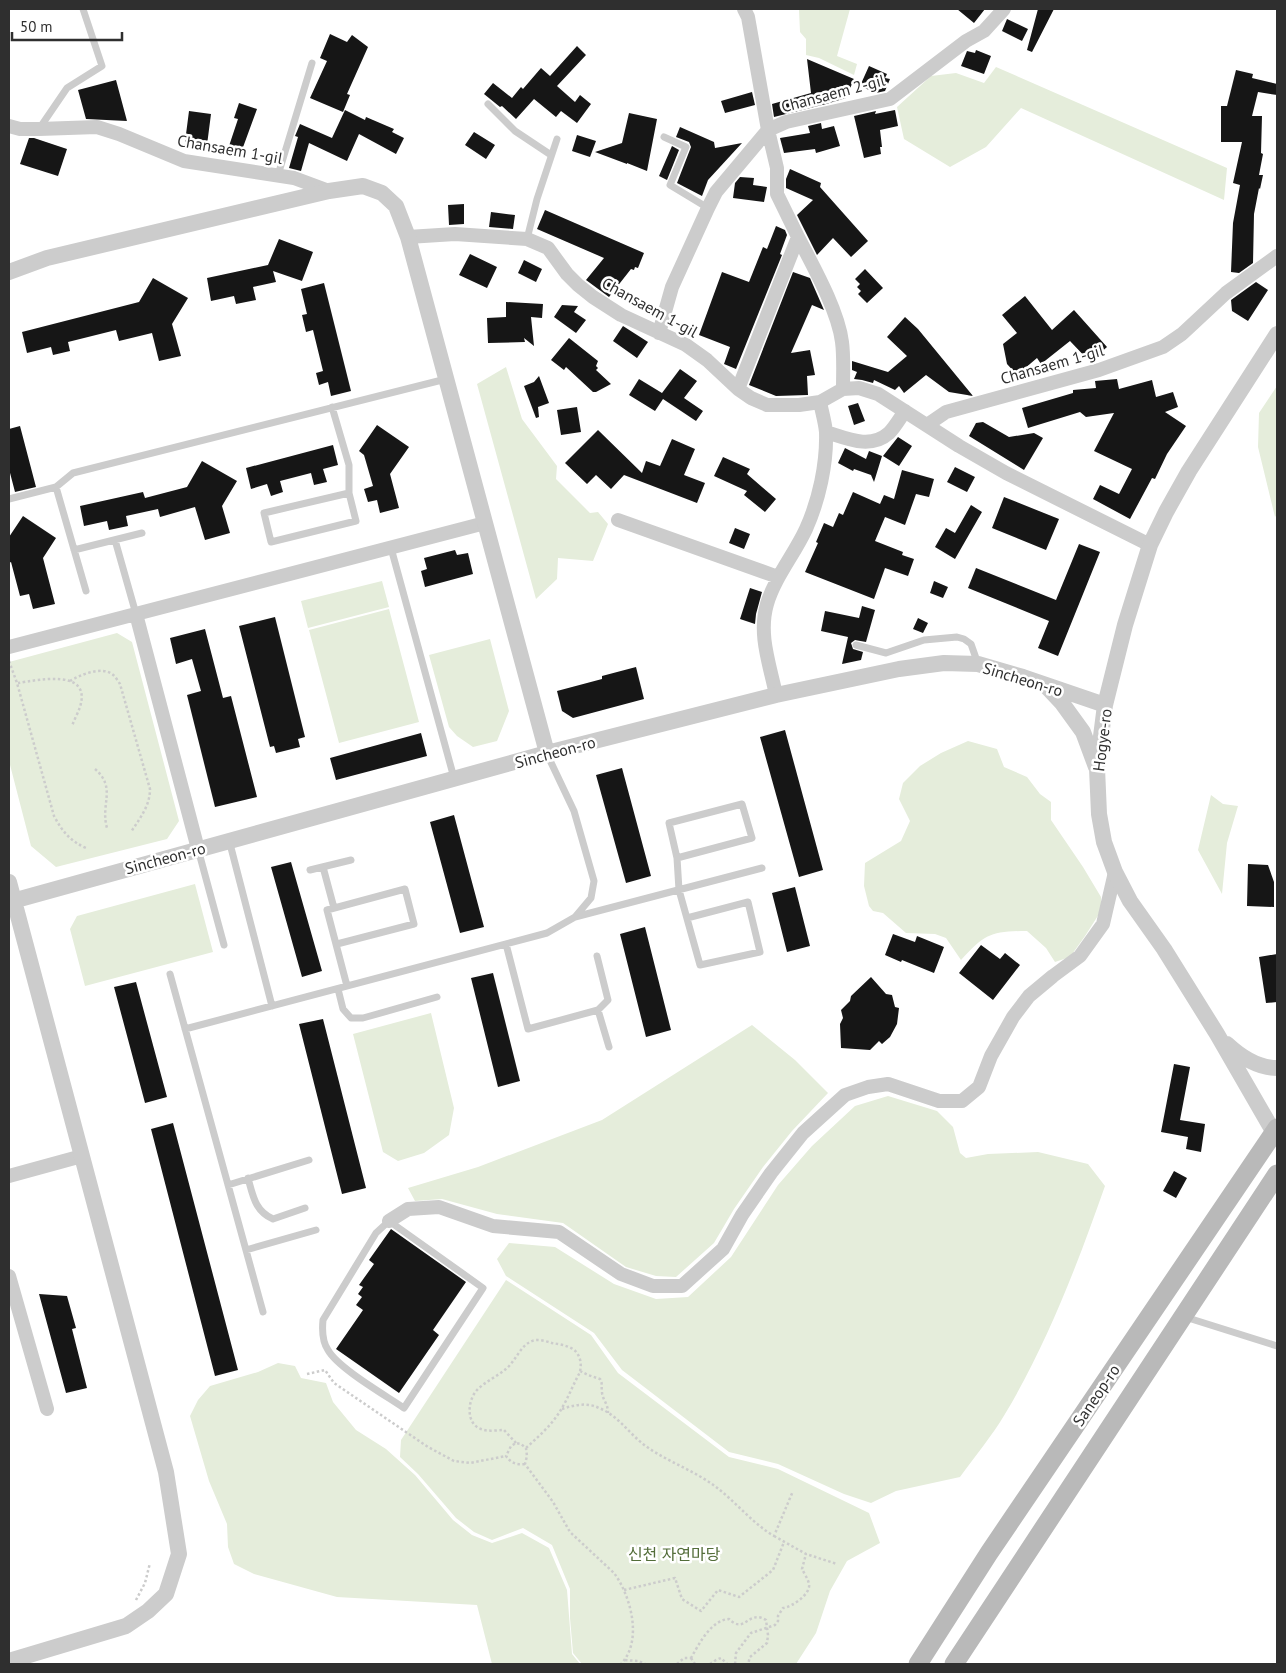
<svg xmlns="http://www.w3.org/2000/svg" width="1286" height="1673" font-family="'PT Sans','Noto Sans KR',sans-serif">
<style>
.green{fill:#e5eddb}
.building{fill:#161616}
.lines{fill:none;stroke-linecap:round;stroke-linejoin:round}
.path{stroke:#ccc;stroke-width:2.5;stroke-dasharray:2.5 2.5;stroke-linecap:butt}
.service{stroke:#ccc;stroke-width:7}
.minor{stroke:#ccc;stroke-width:14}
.tertiary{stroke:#ccc;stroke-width:16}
.secondary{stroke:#b9b9b9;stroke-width:19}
.labels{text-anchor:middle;stroke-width:5;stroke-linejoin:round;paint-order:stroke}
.street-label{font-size:16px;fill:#2f2f2f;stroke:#fff}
.park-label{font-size:16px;fill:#536d39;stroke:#fff}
</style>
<rect width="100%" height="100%" fill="#fff"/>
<path class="green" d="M799 9H850L837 56 857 64 854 75 819 58 806 55V39L800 32Z
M996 67 1227 168 1224 200 1021 108 986 147 950 167 904 139 897 107 931 76 956 73 984 83Z
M506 367 522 419 557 466 556 479 590 513 598 512 608 524 593 561 558 558 557 579 536 599 477 384Z
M1277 386V514L1275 517 1258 447 1259 413Z
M382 581 389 607 308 628 301 601Z
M389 609 419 722 339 743 309 630Z
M117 633 132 642 179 821 167 839 56 867 31 846 9 761V662Z
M490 639 509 711 497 741 473 747 457 736 449 727 429 655Z
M968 741 997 749 1004 767 1027 777 1040 794 1051 802V820L1083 867 1101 897V911L1085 936 1070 957 1055 962 1046 948 1027 931C991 931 985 934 961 960L946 938 935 934 906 933 883 913 873 911 869 906 864 886 865 863 901 841 910 821 899 799 903 783 920 766 941 753Z
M1211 795 1223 804 1238 806 1227 843 1222 894 1198 850Z
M195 884 213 952 85 986 70 929 77 916Z
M431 1013 454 1108 449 1135 424 1153 398 1161 383 1152 353 1034Z
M752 1025 795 1060 828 1093 792 1131 763 1167 734 1209 714 1243 676 1277 656 1276 626 1267 563 1223 497 1214 442 1199 415 1201 408 1188 478 1167 602 1120Z
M888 1096 937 1111 953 1127 960 1153 966 1158 988 1154 1038 1152 1088 1164 1105 1186C1078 1263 1047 1344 1005 1414 992 1436 975 1456 960 1477L896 1491 871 1503 844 1494 778 1464 729 1452 622 1370 594 1333 506 1276 497 1259 509 1243 555 1247 614 1284 656 1299 688 1297 731 1257 778 1185 812 1146 855 1106Z
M506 1280 591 1335 618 1373 729 1457 778 1469 869 1513 880 1543 847 1561 830 1591 816 1633 796 1664H582L573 1653 570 1618V1589L552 1545 523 1528 492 1540 474 1532 456 1518 418 1474 400 1457 401 1440Z
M278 1363 295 1366 301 1378 326 1383 333 1402 356 1430 386 1449 415 1475 453 1520 472 1535 492 1543 522 1533 549 1548 567 1590 572 1654 580 1664H492L477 1605 337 1597 254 1574 234 1564 228 1547 227 1524 209 1481 190 1416 198 1400 210 1386 258 1372Z"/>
<path class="building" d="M957 9H985L974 23Z
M1038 9H1054L1032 52 1027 50Z
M1007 19 1028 29 1022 41 1002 31Z
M330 34 347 42 352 35 368 47 347 94 350 95 343 112 310 98 327 61 320 58Z
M577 46 586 55 557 86 575 102 580 95 591 104 577 123 561 111 556 117 534 99 516 119 502 106 500 107 484 94 493 83 512 98 521 87 523 89 541 68 550 76Z
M976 50 991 56 984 74 961 66 967 51 975 53Z
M807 59 854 79 846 98 826 104 774 117 772 104 811 93Z
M869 66 887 74 885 78 890 79 885 91 876 93 860 86Z
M1236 70 1253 74 1252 78 1277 84V95L1258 92 1252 116H1262L1261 153 1263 154 1259 175H1263L1260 189 1259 188 1254 214 1253 263 1239 273 1231 272 1233 223 1240 185 1233 183 1242 142H1221V106H1227Z
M116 80 127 121 86 119 78 90Z
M752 92 755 105 725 113 721 101Z
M239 103 257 109 242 150 229 146 238 119 234 118Z
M345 110 365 120 366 117 394 129 392 132 404 138 396 154 359 134 347 161 309 143 301 171 289 168 298 137 295 136 300 124 332 138Z
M895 110 898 126 880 130 882 147H880L881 154 864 158 854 116 876 111 875 114Z
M189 111 211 114 207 145 185 142Z
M629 113 657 119 647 171 627 163V164L595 152 622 143Z
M821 123 822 129 834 126 840 146 816 153 815 149 784 153 780 138 810 133 808 126Z
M680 127 714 142 715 148 742 143 708 180 702 196 677 183 691 147 689 142 676 137Z
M474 132 495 145 486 159 465 145Z
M577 135 596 141 590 157 572 151Z
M29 138H34L67 149 58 176 20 164Z
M672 146 679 150 667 180 659 176Z
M790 169 821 183 820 187 868 241 851 257 833 238 817 255 797 215 813 200 786 188V179Z
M740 177 754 178 753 185 767 187 764 202 733 198 735 183Z
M464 204V224L449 225 448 205Z
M545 210 644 253 638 268 635 267 634 270 631 269 609 297 586 280 604 258 537 229Z
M491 212 515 215 513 229 489 227Z
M776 226 785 230 787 235 780 254 782 255 736 369 724 364 730 347 699 335 722 272 749 282 763 247 767 249Z
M279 239 313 252 302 281 273 271 276 282 253 287 256 300 236 304 234 296 211 301 207 278 268 265Z
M470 254 497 267 487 288 459 275Z
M524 260 542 269 536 282 518 273Z
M865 269 883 288 867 303 858 294 861 291 857 287 860 284 855 279Z
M793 272 810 278 824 310 812 305 791 353 810 350 815 375 807 376 808 395 776 396 749 385Z
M153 278 188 298 172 324 181 356 159 361 152 333 119 341 116 330 68 342 70 351 53 355 51 347 27 353 22 332 139 302Z
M1256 282 1268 290 1248 321 1232 311 1231 300Z
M324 283 351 391 331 396 328 382 319 385 316 373 323 371 313 330 306 332 302 315 307 314 301 289Z
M1025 296 1052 330 1074 310 1107 347 1090 362 1070 341 1041 364 1037 358 1017 375 1007 364 1003 344 1017 333 1002 315Z
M506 302 543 304 542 318 531 317 534 346 524 338 525 342 488 343 487 318 506 317Z
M562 305 578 306 574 312 586 320 576 333 554 317Z
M905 317 918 329 973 396 949 392 926 375 904 393 899 386 895 390 874 380 873 383 862 380 854 379 857 372 852 370V361L888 372 907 356 887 337Z
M623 326 648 342 637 358 613 341Z
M569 338 598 361 596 366 598 368 596 370 611 384 596 392H593L566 367 564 370 551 360Z
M680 369 697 381 684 398 703 411 696 421 663 399 655 411 629 395 639 379 662 393Z
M539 376 549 403 538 407 539 417 536 418 524 386 534 382Z
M1117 379 1119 389 1152 380 1156 397 1173 392 1178 407 1165 412 1186 426 1167 454 1155 479 1152 478 1130 519 1093 499 1100 485 1119 494 1132 469 1094 451 1114 413 1086 417 1080 412 1028 428 1022 408 1073 393V390L1096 388 1095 381Z
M858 403 865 421 854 425 848 406Z
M577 407 581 432 561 435 557 410Z
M983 422 1009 437 1034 433 1043 438 1024 470 969 436 976 423Z
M377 425 409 447 390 474 399 508 380 513 377 500 368 502 364 489 373 486 364 455 359 451Z
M20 426 36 487 15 492 9 469V429Z
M598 430 642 473 646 461 660 466 672 439 695 449 684 475 705 483 697 503 624 475 611 489 596 475 587 484 565 463Z
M898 437 912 446 899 466 883 456Z
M333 445 338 465 323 469 327 482 314 485 311 473 280 481 283 492 271 496 267 484 251 489 246 468Z
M845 448 866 459 869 451 882 456 874 482 871 475 854 469 853 471 838 463Z
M723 457 750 469 747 474 776 499 765 512 744 495 747 491 714 476Z
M202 461 237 481 222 506 230 533 205 540 195 507 160 517 158 509 126 516 128 526 109 530 107 521 84 526 80 506 143 492 145 498 187 487Z
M955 467 975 477 967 492 947 482Z
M902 470 934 479 929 497 916 494 905 525 885 517 875 541 903 552 902 555 914 559 908 576 885 568 874 599 805 572 818 543 816 542 824 523 833 527 839 513 843 515 853 492 880 504 884 495 894 499Z
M1004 497 1059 519 1046 550 992 528Z
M971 505 982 512 955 559 935 547 946 528 955 533Z
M23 516 56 538 43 558 55 604 33 609 29 594 20 596 11 562 9 563V537Z
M735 528 750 534 744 549 729 543Z
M1079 544 1100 552 1058 656 1038 648 1049 621 968 588 976 568 1056 600Z
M455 550 457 555 468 553 473 574 425 587 421 571 427 569 424 558Z
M934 581 948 587 943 598 930 593Z
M750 588 762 592 756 614 755 624 740 619Z
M862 606 875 610 866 642 855 640 851 643 853 649 863 652 861 660 842 664 848 637 821 631 825 611 859 618Z
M275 617 305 737 298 739 300 747 276 753 274 746 270 747 239 626Z
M918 618 928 623 923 633 913 629Z
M205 629 223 698 231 696 257 797 215 807 187 695 201 691 192 659 176 664 170 638Z
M636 667 644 699 573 718 562 711 557 691 602 679V676Z
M785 730 823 870 799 877 760 737Z
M421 733 427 756 336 780 330 758Z
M622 768 651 876 626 883 596 775Z
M454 815 484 927 460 933 430 822Z
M291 862 322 971 302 977 271 867Z
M1248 864 1268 865 1274 882V907L1247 906Z
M795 887 810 946 787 952 772 893Z
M645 927 671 1030 646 1037 620 934Z
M893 934 915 942 917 936 944 947 934 973 902 960 901 962 885 955Z
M981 945 1000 959 1005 953 1020 965 993 1000 959 973Z
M1277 954V1002L1266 1003 1259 957Z
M493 973 520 1081 498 1087 471 978Z
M871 977 886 994 892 995 895 1007 899 1008 897 1024 890 1037 882 1044 879 1041 870 1050 841 1048 840 1024 843 1018 841 1010 850 1001 851 996Z
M136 982 167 1097 145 1103 114 987Z
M323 1019 366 1188 342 1194 299 1024Z
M1174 1064 1190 1067 1180 1120 1205 1124 1201 1152 1186 1149 1188 1137 1161 1132Z
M173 1123 238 1370 215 1376 151 1129Z
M1174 1171 1187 1178 1176 1198 1163 1191Z
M391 1229 466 1282 433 1330 439 1335 399 1393 336 1349 363 1310 356 1305 362 1297 358 1294 363 1287 359 1285 374 1264 369 1260Z
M39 1294 67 1296 76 1328 72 1329 87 1388 66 1393Z"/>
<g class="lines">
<path class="path" d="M9 661 17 683 54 816C62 831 70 841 86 848
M70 681C80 675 101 666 112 674 115 676 118 681 120 684L150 789C150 806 140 818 131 832
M18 683C38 680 92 668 80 707 78 713 74 720 72 726
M95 769C117 788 100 804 107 828
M580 1371 588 1375 600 1379C603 1384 601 1386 602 1392 602 1399 608 1403 608 1413
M307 1374 325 1370 334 1383 428 1447 454 1461 470 1463 506 1456
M562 1409C574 1405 587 1402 599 1408 617 1415 628 1432 643 1444 665 1461 694 1470 716 1487 736 1502 752 1523 774 1536L793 1491
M516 1443 504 1430C497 1430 488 1432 481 1429 466 1424 467 1401 477 1390 486 1381 498 1376 507 1368 516 1360 520 1347 530 1342 536 1338 545 1341 552 1343 558 1344 565 1345 571 1348 580 1352 583 1365 579 1374 573 1385 568 1398 562 1408 553 1424 539 1436 526 1448
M525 1464C516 1465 511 1463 506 1456L511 1446 516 1443 521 1444 526 1448 527 1456 525 1464 553 1502 570 1532 614 1573C631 1596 643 1641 621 1664
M774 1536 806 1554 837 1564
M624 1590 675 1578 682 1599 701 1611 718 1590 739 1597 773 1570 784 1542
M136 1600 145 1583 150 1563
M691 1658C699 1644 711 1620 729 1619 745 1635 748 1609 766 1620L768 1635 767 1643 750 1657 748 1664
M691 1658 695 1664
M625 1660 638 1661 645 1664
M677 1664 684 1658H691
M710 1664 716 1660 721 1658 727 1664
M735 1664 736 1653 751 1633 775 1625 778 1621V1616L783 1608C792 1607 811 1594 809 1584 808 1579 804 1573 802 1569L806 1554"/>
<path class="service" d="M488 104 515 131 551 155
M39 129 67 88 102 66 83 9
M664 137 686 147 670 185 708 208
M278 175 312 63
M527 239 537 199 557 139
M332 407 349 465V493L356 521 271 542 264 513 349 493
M56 487 86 591
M9 499 56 487 73 473 446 379
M115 540 136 614
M391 548 454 778
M74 550 142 533
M856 645 886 653 924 640 957 637 964 639 971 644 978 664
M229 840 272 1006
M198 849 224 945
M677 858 752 838 742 804 669 823 677 858 679 890 700 965 760 952 748 902 687 918
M323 867 334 908
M310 870 351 860
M575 917 762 868
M337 944 414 924 405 889 327 910 347 986
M506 944 528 1029 598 1010 608 1000 597 956
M170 974 263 1312
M338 989 343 1009 351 1018H363L437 997
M598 1010 609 1047
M185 1029 547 933 575 917 591 898 594 881 574 811 547 754
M248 1178C253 1196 255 1211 273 1219L305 1208
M228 1185 309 1160
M389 1221 483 1288 404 1408C385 1395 338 1368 328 1350 322 1341 322 1330 323 1320L376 1233Z
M246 1250 316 1230
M1185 1317 1277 1346"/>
<path class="minor" d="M9 126 20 129H39L97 127 119 134 184 161 294 178 329 191
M408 237 455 234 527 239 548 248 567 274 578 285 593 297 621 315 686 345 707 360 738 389 751 398 767 405H799L820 402 843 389 859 388 878 394 959 446 1006 473 1150 545
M798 237C813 266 838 310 842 342 844 357 843 373 843 389
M659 333 672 287 708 208 716 192 768 130 748 17 744 9
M738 389 798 237 777 194V168L768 130 786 122 890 99 966 41 984 31 1004 9
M927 425 946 412 1099 370 1163 347 1182 334 1226 293 1277 256
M826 432C846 438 870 450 889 433 895 427 900 418 905 411
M618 520 778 577
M136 614 198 849
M9 647 485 523
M776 695C770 665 758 635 767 604 775 577 794 555 806 529 819 500 827 464 826 432 825 422 822 412 820 402
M9 1176 82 1156
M389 1221 408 1209 439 1207 493 1226 559 1232 621 1274 653 1286H682L723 1249 742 1215 771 1173 803 1133 845 1095 868 1087 888 1084 939 1101H962L979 1087 991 1056 1013 1017 1029 996 1053 976 1080 956 1103 924 1115 872
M9 1276 47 1409"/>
<path class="tertiary" d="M9 272 47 258 329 191 363 186 382 193 396 206 408 237 547 753
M1277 334 1189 471 1166 512 1150 545 1125 625 1105 705 1097 768 1099 814 1104 842 1115 872 1130 901 1164 949 1217 1034 1277 1138
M1047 687 1062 703 1083 732 1096 767
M9 882 166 1472 179 1554 166 1594 148 1611 126 1626 9 1661
M9 902 547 753 776 695 899 669 944 663 978 664 1023 677 1105 705
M1227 1044C1241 1057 1257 1068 1277 1068"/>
<path class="secondary" d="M918 1664 989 1553 1277 1128
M954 1664 1277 1174"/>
</g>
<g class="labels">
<g class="street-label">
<text transform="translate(833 93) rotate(-15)" y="6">Chansaem 2-gil</text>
<text transform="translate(230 149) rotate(10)" y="6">Chansaem 1-gil</text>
<text transform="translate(650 307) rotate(29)" y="6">Chansaem 1-gil</text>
<text transform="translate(1052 364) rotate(-16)" y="6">Chansaem 1-gil</text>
<text transform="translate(1023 679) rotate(17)" y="6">Sincheon-ro</text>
<text transform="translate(1102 740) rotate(-83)" y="6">Hogye-ro</text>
<text transform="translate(555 752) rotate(-15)" y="6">Sincheon-ro</text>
<text transform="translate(165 858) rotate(-15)" y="6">Sincheon-ro</text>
<text transform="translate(1096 1395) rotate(-56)" y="6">Saneop-ro</text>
</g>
<g class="park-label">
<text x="674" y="1560">신천 자연마당</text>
</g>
</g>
<rect width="1286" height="1673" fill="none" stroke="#2f2f2f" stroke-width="20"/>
<path d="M12 32v8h110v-8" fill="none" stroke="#2f2f2f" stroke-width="2.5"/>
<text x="20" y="32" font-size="15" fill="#2f2f2f" stroke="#ffffff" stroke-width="4" paint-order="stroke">50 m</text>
</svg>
